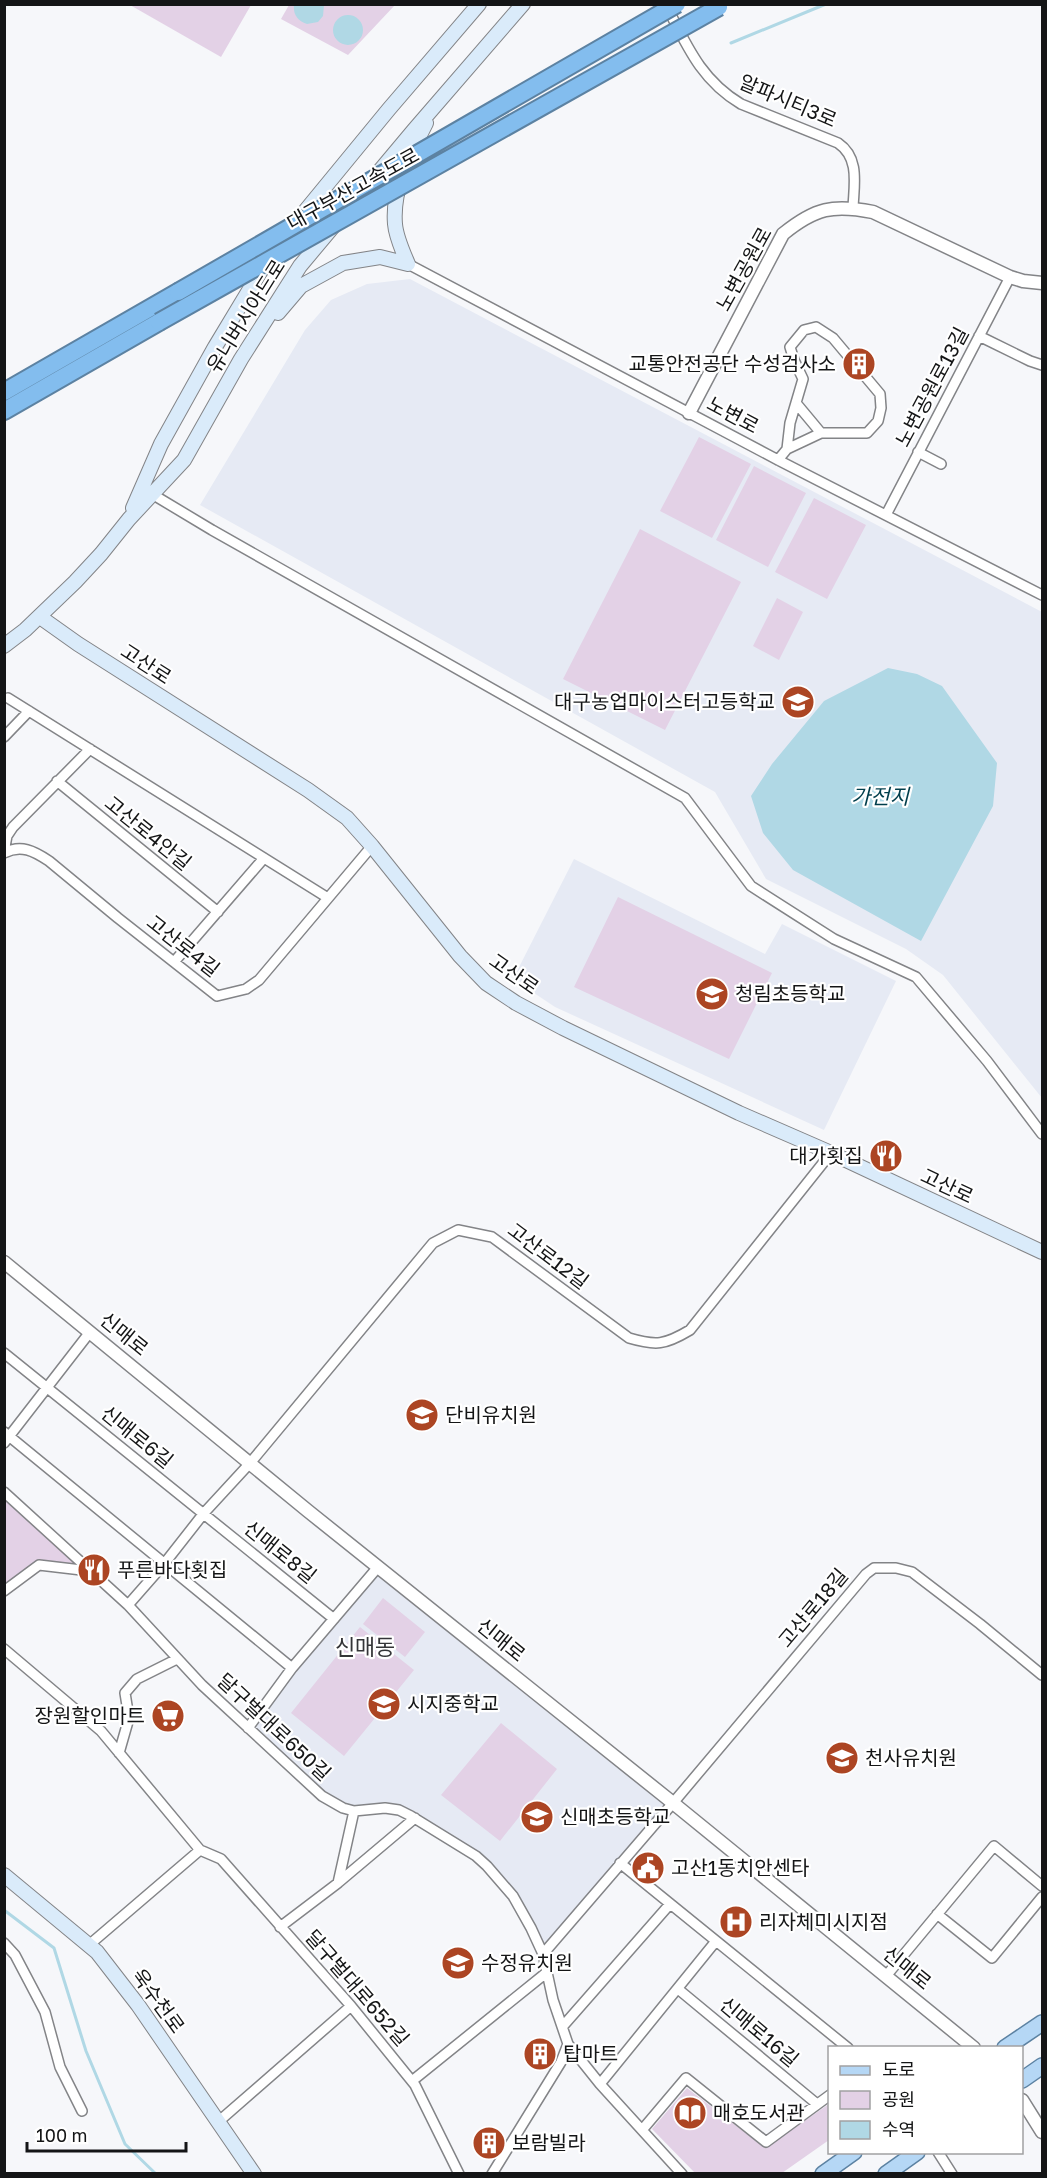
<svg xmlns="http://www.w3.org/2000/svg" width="1047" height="2178" font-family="'Golos Text','Noto Sans KR',sans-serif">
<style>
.built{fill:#e6eaf4}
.green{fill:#e3d1e6}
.water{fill:#b0d8e5}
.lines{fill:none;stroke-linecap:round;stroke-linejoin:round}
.stream{stroke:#b0d8e5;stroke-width:3}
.minor-casing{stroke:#838487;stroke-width:12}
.tertiary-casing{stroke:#838487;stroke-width:15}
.secondary-casing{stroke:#838487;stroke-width:16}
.primary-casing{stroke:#5c82a2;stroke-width:18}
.motorway-casing{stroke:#5c82a2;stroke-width:20}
.minor{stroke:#fff;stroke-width:9}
.tertiary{stroke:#fff;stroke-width:12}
.secondary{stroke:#daebfa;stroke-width:14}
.primary{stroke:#b5d7f5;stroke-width:15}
.motorway{stroke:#83bdee;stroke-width:16}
.motorway-bridge-casing{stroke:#5c82a2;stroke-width:20;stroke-linecap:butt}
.motorway-bridge{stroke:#83bdee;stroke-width:16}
.labels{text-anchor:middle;stroke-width:4.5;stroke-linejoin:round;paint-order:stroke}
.street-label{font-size:20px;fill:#141516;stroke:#fff}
.poi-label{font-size:20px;fill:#141516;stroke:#fff;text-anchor:start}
.water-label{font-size:21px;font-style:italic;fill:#003e4c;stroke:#fff}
.quarter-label{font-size:22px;fill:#343538;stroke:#fff}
</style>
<rect width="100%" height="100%" fill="#f6f7fa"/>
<path class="built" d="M410 279 1042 612V1098L943 975 906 949 766 879 715 792 200 505 305 330 331 300 367 284Z
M574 859 765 954 782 924 896 981 824 1130 555 1007 513 979Z
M378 1567 673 1803 543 1954 531 1928 487 1866 399 1810 343 1808 248 1728Z"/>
<path class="green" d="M130 5H251L221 57Z
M289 5H395L348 55 281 19Z
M699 437 751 464 712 538 660 511Z
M754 466 806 493 768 567 716 540Z
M814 498 866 525 827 599 775 572Z
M640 529 741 582 665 730 563 679Z
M777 598 803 612 779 660 753 646Z
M618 897 772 973 729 1059 574 987Z
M5 1495 84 1565H39L5 1591Z
M383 1598 425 1632 405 1657 363 1624Z
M360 1627 414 1670 344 1756 291 1713Z
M501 1723 557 1769 500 1841 441 1795Z
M687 2088 765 2148 829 2104V2140L782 2173H695L652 2129Z"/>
<path class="water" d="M294 5H324L323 16 318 22 307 24C297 21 293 14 294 5Z
M333 30a15 15 0 1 1 30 0a15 15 0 1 1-30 0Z
M888 668 917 674 942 686 997 763 993 806 921 941 793 870 763 833 751 796 772 764 824 701Z"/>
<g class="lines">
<path class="stream" d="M731 43 826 4
M4 1910 54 1948 86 2051 125 2144 156 2174"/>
<g class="minor-casing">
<path id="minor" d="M667 7C687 46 701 80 741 104L838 143C860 158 854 184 853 208
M408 264 778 460 1042 595
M979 336 1030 361 1042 365
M796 403 821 433
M918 452 941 464
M778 460 787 449 821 433H867L878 421 881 408 880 394 833 338 816 327 804 330 790 347 794 360 803 379 790 423 787 449
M152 494 212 530 685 798 751 886 834 939 916 977 987 1061 1042 1134
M887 513 1010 277
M8 698 328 898
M4 737 29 711
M57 781 218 912
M4 852 7 836 13 827 90 749
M4 853C21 844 34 851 49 861L118 918 217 996 246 989 259 980 372 846
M174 962 264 858
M4 1353 334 1619
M4 1432 292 1668
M4 1443 90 1332
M4 1492 128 1605 202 1685 322 1796 343 1808 354 1811 385 1808 399 1810 411 1816 476 1856 487 1866 513 1896 531 1928 543 1954 553 2000 568 2044 600 2084 682 2174
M4 1591 39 1565 90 1571
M128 1605 164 1564 204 1513 251 1462 433 1243 458 1230 492 1237 629 1338C656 1346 665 1345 690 1330L831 1153
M4 1649 101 1731 200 1850 89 1945
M248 1728 292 1668 378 1567
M119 1753 129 1718 125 1693 137 1679 177 1659
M200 1850 221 1859 351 2006 415 2085 459 2174
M620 1863 848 2048
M339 1882 415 1818
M937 1914 992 1958 1042 1897
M280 1927 338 1883 354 1811
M4 1943 15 1955 45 2012 60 2067 82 2111
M543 1954 673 1803 866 1574 874 1568H896L912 1572 980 1624 1042 1675
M886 1976 994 1846 1042 1886
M678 1989 817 2104
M563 2026 670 1904
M412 2081 546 1973
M600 2084 716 1941
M218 2122 351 2006
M642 2130 686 2078 766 2142 830 2095
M938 2152 952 2174
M492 2174 561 2062 568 2044"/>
</g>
<g class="tertiary-casing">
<path id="tertiary" d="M689 413 783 234C815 208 833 204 873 212L1010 277 1023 281 1042 283
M4 1262 308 1511 673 1803 974 2048
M1022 2100 1042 2132"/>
</g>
<g class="secondary-casing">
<path id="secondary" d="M278 313 301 286 343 263 380 257 408 264C403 252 396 237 395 224 392 188 410 155 426 123
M133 508 161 444 215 347 274 249 389 109 479 4
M40 617 78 644 308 790 347 818 372 846 460 956 486 983 516 1003 563 1028 739 1113 831 1153 1042 1252
M4 646 25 630 75 582 101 554 129 519 184 460 241 359 300 266 414 130 523 4
M4 1875 97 1952 138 2005 254 2174"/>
</g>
<g class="primary-casing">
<path id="primary" d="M1005 2048 1042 2023
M1022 2080 1042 2066
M823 2174 854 2152
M886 2174 917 2152"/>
</g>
<g class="motorway-casing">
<path id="motorway" d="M4 392 178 292
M4 411 159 322"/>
</g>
<use href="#minor" class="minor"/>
<use href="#tertiary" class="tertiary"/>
<use href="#secondary" class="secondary"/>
<use href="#primary" class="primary"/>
<use href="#motorway" class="motorway"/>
<g class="motorway-bridge-casing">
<path id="motorway-bridge" d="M178 292 677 4
M159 322 719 7"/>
</g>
<use href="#motorway-bridge" class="motorway-bridge"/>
</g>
<defs>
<g id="building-disc" transform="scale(1.725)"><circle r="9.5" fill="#ac4523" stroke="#fff"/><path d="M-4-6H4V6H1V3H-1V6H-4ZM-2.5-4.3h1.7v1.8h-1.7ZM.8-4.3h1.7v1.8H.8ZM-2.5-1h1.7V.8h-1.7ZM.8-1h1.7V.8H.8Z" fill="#fff"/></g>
<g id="school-disc" transform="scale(1.725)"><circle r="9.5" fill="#ac4523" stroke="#fff"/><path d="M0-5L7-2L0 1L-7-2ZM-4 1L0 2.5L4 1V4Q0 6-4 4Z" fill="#fff"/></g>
<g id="restaurant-disc" transform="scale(1.725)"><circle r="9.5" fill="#ac4523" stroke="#fff"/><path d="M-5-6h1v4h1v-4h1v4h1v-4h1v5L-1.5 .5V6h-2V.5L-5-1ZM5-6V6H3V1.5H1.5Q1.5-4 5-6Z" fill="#fff"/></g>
<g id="supermarket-disc" transform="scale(1.725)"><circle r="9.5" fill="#ac4523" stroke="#fff"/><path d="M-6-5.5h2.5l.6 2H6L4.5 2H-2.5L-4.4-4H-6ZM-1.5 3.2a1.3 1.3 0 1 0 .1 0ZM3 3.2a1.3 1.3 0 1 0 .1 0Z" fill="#fff"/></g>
<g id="civic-disc" transform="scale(1.725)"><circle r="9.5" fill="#ac4523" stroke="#fff"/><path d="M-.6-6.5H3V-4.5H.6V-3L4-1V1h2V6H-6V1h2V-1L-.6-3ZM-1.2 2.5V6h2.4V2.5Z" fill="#fff"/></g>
<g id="hospital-disc" transform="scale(1.725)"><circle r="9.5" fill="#ac4523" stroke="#fff"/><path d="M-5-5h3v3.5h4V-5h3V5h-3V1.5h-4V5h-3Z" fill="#fff"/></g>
<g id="library-disc" transform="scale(1.725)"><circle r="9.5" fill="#ac4523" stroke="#fff"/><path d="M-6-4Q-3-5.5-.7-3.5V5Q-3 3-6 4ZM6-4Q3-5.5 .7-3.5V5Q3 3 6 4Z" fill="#fff"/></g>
</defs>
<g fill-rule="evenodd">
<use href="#building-disc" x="859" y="364"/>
<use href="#school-disc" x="798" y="702"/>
<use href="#school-disc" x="712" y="994"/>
<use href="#restaurant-disc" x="886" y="1156"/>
<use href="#school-disc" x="422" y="1415"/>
<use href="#restaurant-disc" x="94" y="1570"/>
<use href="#school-disc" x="384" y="1704"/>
<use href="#supermarket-disc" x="168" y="1716"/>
<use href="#school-disc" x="842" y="1758"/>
<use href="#school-disc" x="537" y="1817"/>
<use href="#civic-disc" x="648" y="1868"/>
<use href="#hospital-disc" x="736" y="1922"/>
<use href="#school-disc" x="458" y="1963"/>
<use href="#building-disc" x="540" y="2054"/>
<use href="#library-disc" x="690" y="2113"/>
<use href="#building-disc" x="489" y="2143"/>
</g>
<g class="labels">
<g class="street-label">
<text transform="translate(788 101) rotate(23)" y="7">알파시티3로</text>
<text transform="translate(353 189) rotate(-29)" y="7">대구부산고속도로</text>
<text transform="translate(744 269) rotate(-61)" y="7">노변공원로</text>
<text transform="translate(246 316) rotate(-58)" y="7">유니버시아드로</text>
<text transform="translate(932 387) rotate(-62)" y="7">노변공원로13길</text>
<text transform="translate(733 415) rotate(28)" y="7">노변로</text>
<text transform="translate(146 664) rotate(33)" y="7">고산로</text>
<text transform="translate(148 833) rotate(39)" y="7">고산로4안길</text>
<text transform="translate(183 946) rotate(38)" y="7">고산로4길</text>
<text transform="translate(514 974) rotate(35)" y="7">고산로</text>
<text transform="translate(947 1186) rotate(25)" y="7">고산로</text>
<text transform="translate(548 1256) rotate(37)" y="7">고산로12길</text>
<text transform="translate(124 1334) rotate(39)" y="7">신매로</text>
<text transform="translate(137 1437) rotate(39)" y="7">신매로6길</text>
<text transform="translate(280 1552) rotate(39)" y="7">신매로8길</text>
<text transform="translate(813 1608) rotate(-50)" y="7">고산로18길</text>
<text transform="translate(501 1640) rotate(39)" y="7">신매로</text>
<text transform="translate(274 1727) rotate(43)" y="7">달구벌대로650길</text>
<text transform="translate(907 1968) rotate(39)" y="7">신매로</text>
<text transform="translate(357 1988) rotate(49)" y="7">달구벌대로652길</text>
<text transform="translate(158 2001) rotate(54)" y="7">욱수천로</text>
<text transform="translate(759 2032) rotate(40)" y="7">신매로16길</text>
</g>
<g class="poi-label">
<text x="836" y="371" text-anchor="end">교통안전공단 수성검사소</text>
<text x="775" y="709" text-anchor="end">대구농업마이스터고등학교</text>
<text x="735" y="1001">청림초등학교</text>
<text x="863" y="1163" text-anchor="end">대가횟집</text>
<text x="445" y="1422">단비유치원</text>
<text x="117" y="1577">푸른바다횟집</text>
<text x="407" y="1711">시지중학교</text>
<text x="145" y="1723" text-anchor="end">장원할인마트</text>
<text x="865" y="1765">천사유치원</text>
<text x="560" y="1824">신매초등학교</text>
<text x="671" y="1875">고산1동치안센타</text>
<text x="759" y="1929">리자체미시지점</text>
<text x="481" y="1970">수정유치원</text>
<text x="563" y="2061">탑마트</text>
<text x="713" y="2120">매호도서관</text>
<text x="512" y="2150">보람빌라</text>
</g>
<g class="water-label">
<text x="880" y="804">가전지</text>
</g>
<g class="quarter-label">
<text x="365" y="1655">신매동</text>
</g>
</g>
<rect width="1047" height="2178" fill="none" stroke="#141516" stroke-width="12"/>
<rect x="828" y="2046" width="195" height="108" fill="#ffffff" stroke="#a1a1a2" stroke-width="1.5"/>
<rect x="840" y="2066" width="30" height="9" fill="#b5d7f5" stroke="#a1a1a2" stroke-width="1.5"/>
<text x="882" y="2076" font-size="18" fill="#141516">도로</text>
<rect x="840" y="2091" width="30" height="18" fill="#e3d1e6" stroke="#a1a1a2" stroke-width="1.5"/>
<text x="882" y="2106" font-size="18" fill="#141516">공원</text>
<rect x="840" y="2121" width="30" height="18" fill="#b0d8e5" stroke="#a1a1a2" stroke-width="1.5"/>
<text x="882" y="2136" font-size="18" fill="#141516">수역</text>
<path d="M27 2142v9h159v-9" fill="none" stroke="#141516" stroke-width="3"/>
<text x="36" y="2142" font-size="18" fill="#141516" stroke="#ffffff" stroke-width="4.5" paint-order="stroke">100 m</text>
</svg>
